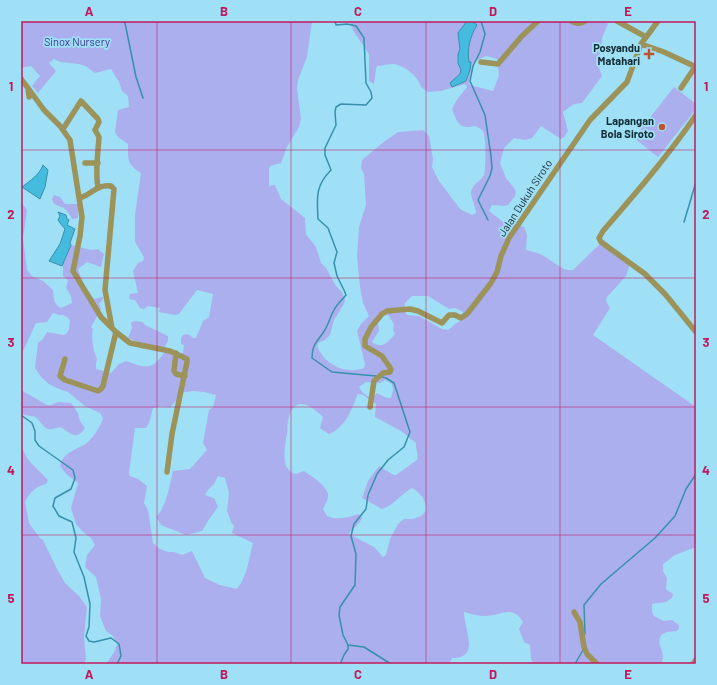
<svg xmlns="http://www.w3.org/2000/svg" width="717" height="685" font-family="Barlow,sans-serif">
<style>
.green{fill:#abafed;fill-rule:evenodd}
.water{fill:#45bbde;stroke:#3690ab}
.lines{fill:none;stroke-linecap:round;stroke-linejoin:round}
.stream{stroke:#3690ab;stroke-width:1.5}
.minor{stroke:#9b9359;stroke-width:5.5}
.grid{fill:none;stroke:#c2185b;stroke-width:1;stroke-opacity:0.55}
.poi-dot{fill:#bc552c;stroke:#a0e0f6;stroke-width:1.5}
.labels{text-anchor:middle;stroke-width:3.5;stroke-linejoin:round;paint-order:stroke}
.park-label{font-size:11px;fill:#3a328d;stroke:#a0e0f6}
.poi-label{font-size:11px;font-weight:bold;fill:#132d35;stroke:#a0e0f6;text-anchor:end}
.street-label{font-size:11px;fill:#132d35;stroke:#a0e0f6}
.neatline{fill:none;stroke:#c2185b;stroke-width:1.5}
.grid-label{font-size:13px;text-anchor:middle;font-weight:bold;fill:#c2185b}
</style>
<rect width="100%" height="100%" fill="#a0e0f6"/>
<path class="green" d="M21 21H312L307 57 298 80 297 88 301 119 299 127 287 147 281 163 270 166 269 169V186L275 185 281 199 305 218 306 234 316 247 321 263 326 268 336 286 342 292 345 300 344 304 334 320 330 335 325 340 318 343C317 347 318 348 320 352 329 367 348 374 364 368L365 364 357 331 361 324 369 316 363 303 360 287 357 256 359 227 366 205 364 174 361 168 362 160 385 141 398 132 423 130 429 136 433 159 432 167 439 181 460 209 472 215 476 213C476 206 471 199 471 192 472 184 481 181 484 175 486 169 486 135 483 131 481 129 478 127 475 126 460 130 457 123 452 109L456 101 467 87 465 84 441 91 428 92 421 87C419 77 404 65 393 64 388 64 382 66 377 66L376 69 374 84 369 81V54L354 32 349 21H467L459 33 460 50 458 54V63L461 70 460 75 450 83 452 87 466 81 469 74 471 63 469 62C467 48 470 37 477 25L472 21H606L608 24 602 38 601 50 597 62 602 76 582 103 574 104 563 112 568 131 564 137 561 139 541 126 532 138 525 140 514 138 504 148 500 163 506 178 514 188 516 192 515 196 508 205 504 206 492 205 489 211 502 221 524 227 527 235 526 250C532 251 538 253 544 256 553 261 563 272 573 270L604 240 630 264 626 276 607 297 606 301 610 308 593 335 696 407V547L675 555 663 564V571L667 578 666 589 673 594 672 598 666 602 652 604V612L654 616 664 621 672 620 679 625V628L677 631 667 632 661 635 659 642 663 655 662 664H535L531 660 530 645 524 642 519 629 523 622C512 604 501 616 486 616 478 616 471 614 464 612 464 630 481 658 452 658L449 664H106L115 651 117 644 112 635 106 631 100 616 101 599 96 577 85 567 87 555 95 545 91 538 82 531 76 524 71 508 78 483 66 474 60 466C63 451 78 450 88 442 93 438 102 424 103 418L100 413 85 406 68 392 59 389 49 384 41 377 35 368 38 343 43 339 47 332 64 335C70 333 69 326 70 320L67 317 63 315H59L53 313 47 322 36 323 24 349 21 352V202L27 210 23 238 27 270 32 276 43 281 53 290C54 298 53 304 61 308L72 303 71 296 66 288 68 280 63 276V262L71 245 91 250 98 249 104 254 101 267 87 262 78 269C80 277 88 293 94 299L103 297 102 301 99 303 101 309 91 327 93 329C91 336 93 352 97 358L96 364V369L111 373 119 364 126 361C146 368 151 371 164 353H183L184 345 181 344V338L183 335C188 333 190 335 193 338H196L203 321 209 317 213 294 197 290 179 314 175 315 159 312 160 308 148 306 144 309 140 308 135 300 129 299 130 294 138 293 133 271 138 263 143 261 144 257 135 242V215L141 173C127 164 128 160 128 144L118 137 115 132 118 110 129 107 128 96 122 91 119 82 111 69 95 73C92 71 88 67 85 66 74 61 63 65 54 59L49 63 56 71 38 93 32 86 40 76 31 66 21 68ZM486 56 497 59 499 75 493 91 470 85 469 81 473 63 476 62 477 60ZM412 296H428L449 309 455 308 463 312 460 321 455 324 448 330 442 329 419 316 407 315 404 310 405 303ZM384 315H388L394 324 393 330 395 334C388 342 382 350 372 342L379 331 378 321ZM385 380 392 384 393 390 391 398H387L377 393 375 395 369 397 363 393 359 387 366 382 380 383ZM192 391 204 392 216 395 213 407 209 410 203 443 207 450 190 469 173 471C170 484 166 508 156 517L161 525 186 535 202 531 208 521 218 507 214 498 205 495 208 490 214 484 218 476 225 478 229 493 227 511 231 522 234 526 232 533 253 543C249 558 247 577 237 589L220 585 205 578 192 551 182 555 174 552H168L160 549 153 543 148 510 144 503 147 486 138 479 130 476 129 473 135 428H146L149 423 153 408 162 406 170 407 176 401 179 393ZM358 394 363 395 376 404 375 417 401 431 416 443C415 449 419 454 417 460L396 475 392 474 379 466 368 481 362 498 382 509C394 505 401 494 412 488 421 493 427 501 426 511L421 516 413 519H404L398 524 390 539 386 555 383 557 374 547 349 534 350 532C355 528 359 524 362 518L359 514C349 517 337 521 327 516L323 509C325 505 329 498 328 494 326 485 311 476 304 471L296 474 292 473C290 471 288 469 286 466 283 457 285 443 287 434 288 430 287 426 288 421 293 395 309 403 323 417L320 428 329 434C346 427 351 410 358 394Z
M674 87 696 104V109L658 157 634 138Z
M54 195 60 197 65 204H78V218L72 219C67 209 65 208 54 204L52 199Z
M134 321 142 322 147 326 168 336V341L164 348 141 343 128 338 132 328 131 323Z
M21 390 47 405H51L58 402 71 403 78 413 80 421 85 428C76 442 70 432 60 427 44 432 46 428 36 417L21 414Z
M21 443C25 461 36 467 48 480L46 484C36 486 29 493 25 502L29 523 31 526 40 538 43 540 57 569 65 583 79 596 87 607 84 637 86 660 83 664H21Z"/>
<path class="water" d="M467 21H472L477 25C470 37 467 48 469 62H471L470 70 466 81 452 87 450 83 460 74 461 70 458 63V54L460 49 458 33Z
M43 165 48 170 45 187 40 199 22 187C30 181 40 174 43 165Z
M58 212 66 215 67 219 69 220 67 225 75 229 70 243 71 245 62 266 49 261 60 244 65 229 60 223 58 220 60 216Z"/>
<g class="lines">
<path class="stream" d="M123 21 125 23 136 77 143 98
M335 21 336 25 347 24 356 26 364 38 366 83 371 92 372 98 366 105 341 104 336 107 335 112 336 125 325 148V155L331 170C315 186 317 198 318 219L328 228 337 252 334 263 337 276 344 290 346 295C342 300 337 304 334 310 330 317 328 326 323 333 316 343 312 345 312 358L332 372 376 376
M481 21 485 34 480 52 473 66 470 81 485 115 491 156 492 168 490 176 478 200 488 220
M684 222 696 182
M21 415 32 423 35 431V440L39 446 73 470 75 478 71 489 55 498 53 506 59 516 72 522 76 538 74 552 84 577 90 604 89 627 86 636 89 641 94 642 111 638 119 644 121 656 117 664
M585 634 584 605 601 584 655 538 675 516 686 489 696 474
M348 645 343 635 339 615 340 607 355 585 356 554 351 536 354 524 366 509 368 495 377 474 388 460 404 447 410 432 394 383 386 378 382 377
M348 645 364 647 391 664
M342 664 341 662 344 655 348 649V645
M575 664 583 650"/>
<path class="minor" d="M571 21C576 24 581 24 585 21
M617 21 646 37
M641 44 664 52 696 67
M481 62 498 64 522 36 538 21
M21 79 28 88 29 97
M28 88 44 110 60 126 70 140 82 217 80 236 73 271 101 317 116 332 103 386 101 389 98 391 65 380 60 376 65 359
M681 88 695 67
M696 115C668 156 635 194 603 231L599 238 601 242 645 274 665 294 696 332
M63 129 81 101 98 119 99 122 95 130 99 137C98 153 95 172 98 187
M85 163H98
M80 198C92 194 97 184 111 186L114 189 105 290 112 328
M116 332 130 343 170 351 187 359V362L172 434 167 472
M176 353 174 371 176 374 185 376
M370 407 374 381 383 373 390 372 391 369 382 356 365 346V339L371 327 382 314 387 311 410 309 418 311 442 323 449 315H455L461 318 467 314 491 283 497 272 501 256 509 238 590 120 627 82 641 44 658 21
M574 612 580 622 584 647 587 654 597 664
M693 664 696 660"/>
</g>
<path class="grid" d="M157 21V664M291 21V664M426 21V664M560 21V664M21 150H696M21 278H696M21 407H696M21 535H696"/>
<g class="poi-dot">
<path d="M647 48h4v4h4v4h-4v4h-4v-4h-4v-4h4z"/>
<circle cx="662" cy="127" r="4"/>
</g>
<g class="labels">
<g class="park-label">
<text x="77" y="46">Sinox Nursery</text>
</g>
<g class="poi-label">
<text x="640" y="52">Posyandu<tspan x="640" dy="13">Matahari</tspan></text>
<text x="654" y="125">Lapangan<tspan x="654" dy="13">Bola Siroto</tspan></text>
</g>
<g class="street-label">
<text transform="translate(525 198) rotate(-57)" y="4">Jalan Dukuh Siroto</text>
</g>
</g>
<rect width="717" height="685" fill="none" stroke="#a0e0f6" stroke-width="44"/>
<rect x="22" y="22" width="673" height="641" class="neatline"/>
<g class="grid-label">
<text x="89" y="16">A</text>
<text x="224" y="16">B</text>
<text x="358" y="16">C</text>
<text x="493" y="16">D</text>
<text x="628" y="16">E</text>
<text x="11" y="91">1</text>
<text x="706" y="91">1</text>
<text x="11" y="219">2</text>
<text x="706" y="219">2</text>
<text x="11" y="347">3</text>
<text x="706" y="347">3</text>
<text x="11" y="475">4</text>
<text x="706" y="475">4</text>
<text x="11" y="603">5</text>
<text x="706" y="603">5</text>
<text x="89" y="679">A</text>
<text x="224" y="679">B</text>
<text x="358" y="679">C</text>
<text x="493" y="679">D</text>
<text x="628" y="679">E</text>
</g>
</svg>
